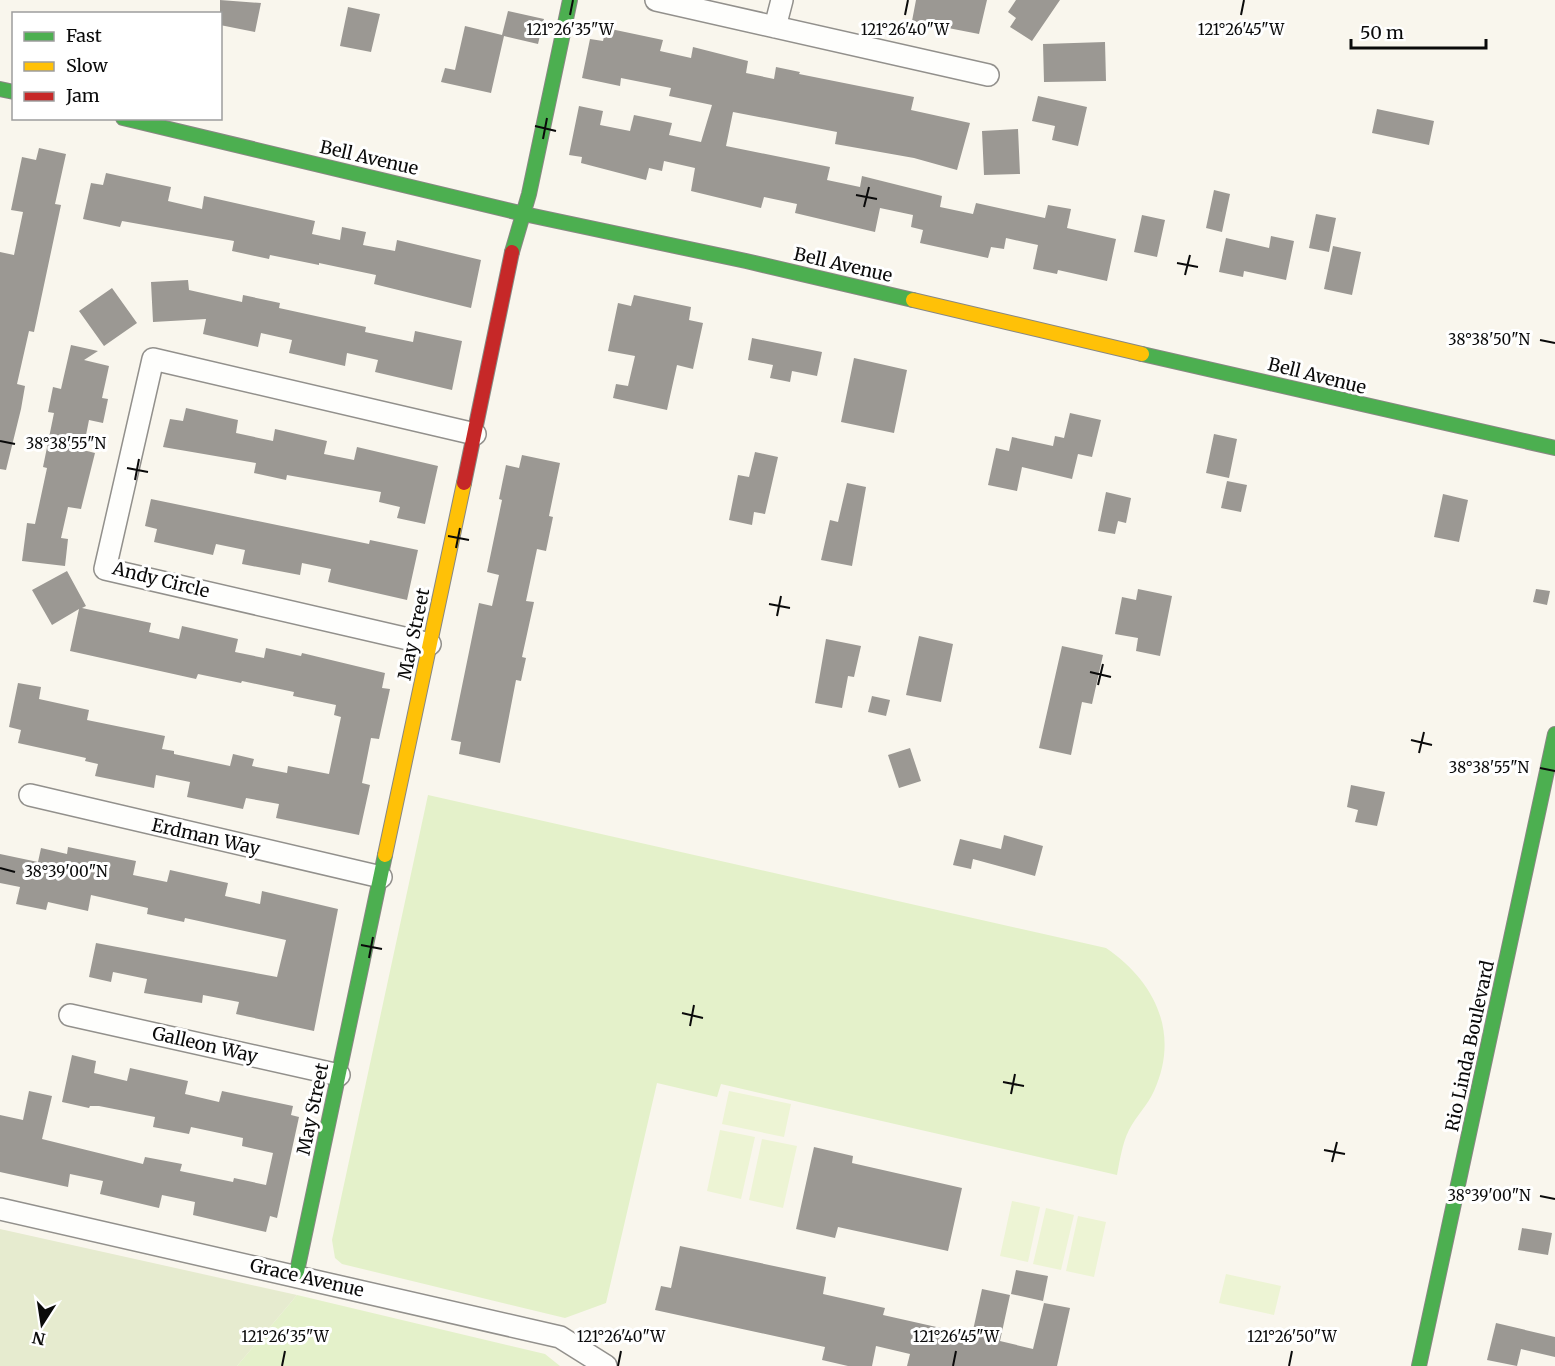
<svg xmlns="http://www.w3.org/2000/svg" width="1555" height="1366" font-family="Merriweather,serif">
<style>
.green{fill:#e4f1ca}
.cemetery{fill:#e6ebcf}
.pitch{fill:#edf4d4}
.building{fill:#9b9893}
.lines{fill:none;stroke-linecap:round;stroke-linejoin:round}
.street-casing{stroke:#92908c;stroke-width:24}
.fast-casing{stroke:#888783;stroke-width:16}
.slow-casing{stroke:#888783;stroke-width:16}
.jam-casing{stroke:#888783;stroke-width:16}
.street{stroke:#fefefc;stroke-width:21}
.fast{stroke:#4caf50;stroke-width:14}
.slow{stroke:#ffc107;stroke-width:14}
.jam{stroke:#c62828;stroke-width:14}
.ticks{fill:none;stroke:#0a0a0a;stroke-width:2}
.labels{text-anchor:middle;stroke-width:6;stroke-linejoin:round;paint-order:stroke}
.street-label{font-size:18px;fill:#0a0a0a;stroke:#fff}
.ticks-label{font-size:15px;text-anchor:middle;fill:#0a0a0a;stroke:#fff;stroke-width:6;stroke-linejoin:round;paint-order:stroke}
</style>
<rect width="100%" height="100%" fill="#f9f6ed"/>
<path class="green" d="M428 795 1106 948C1156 982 1180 1034 1154 1091 1148 1105 1136 1116 1129 1130 1122 1144 1120 1160 1117 1175L721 1084 717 1097 657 1083 606 1303 565 1318 342 1264 335 1258 332 1240Z
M297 1295 545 1354 560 1366H237Z"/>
<path class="cemetery" d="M0 1229 297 1295 237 1366H0Z"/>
<path class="pitch" d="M729 1091 791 1104 784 1137 722 1124Z
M720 1130 755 1137 741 1199 707 1191Z
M762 1139 797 1146 783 1208 749 1200Z
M1012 1201 1040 1207 1028 1262 1000 1256Z
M1046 1208 1074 1215 1061 1270 1033 1264Z
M1078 1216 1106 1222 1094 1277 1066 1271Z
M1226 1274 1281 1286 1274 1315 1219 1303Z"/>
<path class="building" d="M220 0 261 3 255 32 220 25Z
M916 0H987L979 34 912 21Z
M1016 0H1060L1032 41 1010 27 1016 18 1008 12Z
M348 7 380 14 371 52 340 46Z
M508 11 544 19 538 44 504 36 491 93 441 82 445 68 455 70 465 26 502 35Z
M606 28 663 40 660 51 691 58 693 47 748 61 746 73 774 79 776 67 800 72 799 74 914 97 911 110 970 123 957 170 914 158 835 144 837 132 733 112 726 146 830 167 827 180 860 187 862 176 942 196 940 207 973 214 976 203 1045 218 1048 205 1071 209 1067 228 1116 239 1107 281 1058 270 1057 274 1033 269 1038 245 1006 238 1004 249 991 247 988 258 920 243 923 230 911 227 913 215 880 208 875 232 795 213 797 204 764 197 761 208 691 191 695 168 664 161 662 171 649 168 646 180 581 163 582 157 569 155 579 106 603 111 600 125 630 131 634 115 672 123 669 135 701 142 712 105 669 96 671 88 621 78 620 86 582 78 590 39 603 41Z
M1105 42 1106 81 1044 82 1043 44Z
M1038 96 1087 107 1078 146 1052 140 1055 126 1032 121Z
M1377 109 1434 121 1429 145 1372 133Z
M1018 129 1020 174 984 175 982 131Z
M39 148 66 154 55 204 61 205 34 332 29 331 17 384 25 386 21 409 6 470 0 469V252L14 255 23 212 11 210 22 157 36 160Z
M106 173 171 187 168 201 202 209 204 196 315 221 312 234 340 240 342 227 366 232 363 245 395 251 397 240 481 260 471 308 374 284 376 275 319 263V265L270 255 269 259 232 251 234 241 122 221 120 227 83 219 91 183 103 185Z
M1214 190 1230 194 1222 232 1206 228Z
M1316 214 1336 218 1329 252 1309 248Z
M1142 215 1165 220 1157 257 1134 252Z
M1271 236 1294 241 1286 280 1244 271 1243 277 1219 272 1226 238 1269 248Z
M1333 246 1361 252 1352 295 1324 289Z
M188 280 189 290 242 302 243 295 280 303 279 308 366 327 365 332 413 342 415 331 462 341 452 390 375 372 378 360 347 353 345 366 289 353 292 340 261 333 258 347 203 334 206 319 153 322 151 282Z
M112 288 137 323 104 346 79 311Z
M634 295 691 307 689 320 703 323 693 369 677 365 667 410 613 398 616 384 628 386 635 356 608 351 618 303 631 306Z
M752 338 822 352 817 376 792 371 790 382 770 378 773 365 748 360Z
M71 345 98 351 84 360 109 366 102 398 108 399 103 423 89 420 83 450 95 453 81 509 68 507 61 538 68 539 65 566 22 561 27 523 35 524 47 468 43 467 54 413 48 412 53 387 61 389Z
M854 358 907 370 894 433 841 422Z
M186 408 238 420 236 433 273 441 275 429 327 441 324 454 354 460 357 447 438 466 425 524 397 518 400 507 379 502 381 492 287 475 286 480 254 473 256 463 163 447 170 419 183 421Z
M1070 413 1101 420 1092 457 1078 454 1072 479 1022 467 1017 491 988 485 996 448 1009 451 1012 437 1053 446 1055 436 1064 438Z
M1214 434 1237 439 1229 478 1206 473Z
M755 452 778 457 765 514 754 512 752 525 729 520 738 475 749 477Z
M522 455 560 463 549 516 553 517 546 551 537 549 526 601 534 602 522 657 526 658 521 681 516 680 500 763 459 754 461 742 451 740 479 603 492 606 499 575 487 572 502 500 499 499 506 465 519 468Z
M1227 481 1247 485 1241 512 1221 508Z
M847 483 866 487 852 566 821 560 830 520 838 522Z
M1106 492 1131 498 1126 523 1118 521 1115 534 1098 531Z
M1443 494 1468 500 1459 542 1434 537Z
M151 499 369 544 370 540 418 550 407 600 328 582 331 569 302 563 300 575 242 564 245 550 216 544 213 555 154 542 157 529 145 526Z
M67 571 86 606 82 608 151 623 149 632 179 639 182 626 238 639 235 652 264 658 266 648 301 656 302 653 385 673 382 688 390 689 379 739 371 738 362 783 370 785 359 835 276 818 279 804 246 798 243 809 187 797 190 782 156 775 154 788 95 776 98 764 85 761 86 758 18 743 21 730 9 727 18 683 41 687 39 699 89 710 87 720 165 736 162 749 174 751V754L230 766 233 754 254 759 252 766 287 773 288 766 329 774 341 717 334 715 336 705 293 696 294 692 242 681 241 683 198 674 196 679 70 651 79 609 52 625 32 590Z
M1138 589 1172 596 1160 656 1136 651 1138 638 1115 634 1122 597 1136 600Z
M1536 589 1550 591 1547 605 1533 602Z
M919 636 953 644 941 702 906 695Z
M826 639 861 646 854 677 848 676 842 708 815 703Z
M1062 646 1103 655 1092 704 1082 702 1071 755 1039 748Z
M872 696 890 700 886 716 868 712Z
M910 748 921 781 899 788 888 755Z
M1351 785 1385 792 1377 826 1355 822 1358 810 1347 807Z
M1004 835 1043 846 1035 876 973 859 971 869 953 865 960 839 1001 849Z
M68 847 136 861 133 875 167 882 170 870 228 883 225 896 260 904 262 891 338 909 314 1031 236 1014 239 1002 203 995 202 1003 144 993 147 979 113 972 111 982 89 977 96 943 277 977 286 940 185 918 184 922 147 914 148 908 91 895 88 911 48 902 46 910 16 904 20 887 0 883V854L38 862 41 848 67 854Z
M72 1055 96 1061 94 1073 127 1081 130 1068 188 1081 185 1094 219 1102 222 1091 293 1106 291 1115 299 1117 277 1218 270 1216 266 1232 193 1215 195 1202 162 1195 159 1208 100 1194 103 1181 70 1174 68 1187 0 1172V1115L23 1120 29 1091 52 1096 42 1139 143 1164 145 1157 182 1164 180 1171 233 1182 234 1178 266 1185 273 1153 242 1146 243 1138 191 1127 189 1134 153 1127 155 1117 99 1106H90L89 1108 62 1102Z
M814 1147 853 1156 852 1163 962 1188 948 1251 838 1227 835 1238 796 1229Z
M1522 1228 1552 1233 1548 1255 1518 1250Z
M680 1246 826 1277 823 1294 885 1308 883 1315 972 1335 982 1289 1010 1295 1000 1341 1033 1349 1044 1303 1070 1308 1057 1366H907L910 1354 876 1346 872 1366H848L822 1360 825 1347 655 1310 661 1286 671 1288Z
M1016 1270 1048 1276 1043 1301 1011 1294Z
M1496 1323 1555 1337V1357L1521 1349 1517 1366 1487 1360Z"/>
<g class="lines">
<g class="street-casing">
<path id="street" d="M656 0 988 75
M775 27 782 0
M430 644 105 569 153 359 475 434
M30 795 381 877
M70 1015 339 1075
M0 1209 560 1337 606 1366"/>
</g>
<g class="fast-casing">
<path id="fast" d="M0 89 14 92
M123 118 524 214 746 261 913 300
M512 252 529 194 570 0
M1142 354 1555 448
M296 1276 385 855
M1419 1366 1555 734"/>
</g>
<g class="slow-casing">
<path id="slow" d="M913 300 1142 354
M385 855 464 483"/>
</g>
<g class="jam-casing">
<path id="jam" d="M464 483 512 252"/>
</g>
<use href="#street" class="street"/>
<use href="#fast" class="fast"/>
<use href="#slow" class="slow"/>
<use href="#jam" class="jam"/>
</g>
<path class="ticks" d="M570 15 573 0M905 15 908 0M1241 15 1244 0M535 126 556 131M543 139 547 118M856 195 877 199M864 207 869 187M1177 263 1198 267M1185 275 1190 255M1540 340 1555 343M0 441 15 444M127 468 148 472M135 480 139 459M448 536 469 540M456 548 460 528M769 604 790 608M777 616 781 596M1090 672 1111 677M1098 685 1103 664M1411 740 1432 745M1419 753 1424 732M1540 768 1555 771M0 868 15 872M361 945 382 949M369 958 373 937M682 1013 703 1018M690 1026 694 1005M1003 1082 1024 1086M1011 1094 1015 1074M1324 1150 1345 1154M1332 1162 1337 1142M1540 1196 1555 1199M282 1366 285 1351M618 1366 621 1351M953 1366 956 1351M1289 1366 1292 1351"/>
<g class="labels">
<g class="street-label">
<text transform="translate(369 158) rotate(13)" y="6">Bell Avenue</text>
<text transform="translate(843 265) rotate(13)" y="6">Bell Avenue</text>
<text transform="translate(1317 376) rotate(14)" y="6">Bell Avenue</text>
<text transform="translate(161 580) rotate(14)" y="6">Andy Circle</text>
<text transform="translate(414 634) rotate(-78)" y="6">May Street</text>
<text transform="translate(206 837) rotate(13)" y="6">Erdman Way</text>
<text transform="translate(205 1045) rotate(13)" y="6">Galleon Way</text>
<text transform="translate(1470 1046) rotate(-78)" y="6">Rio Linda Boulevard</text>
<text transform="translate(313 1109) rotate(-78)" y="6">May Street</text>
<text transform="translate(307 1278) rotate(13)" y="6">Grace Avenue</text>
</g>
</g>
<g class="ticks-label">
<text x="570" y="35">121°26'35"W</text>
<text x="905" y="35">121°26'40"W</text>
<text x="1241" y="35">121°26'45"W</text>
<text x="1489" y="345">38°38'50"N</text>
<text x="66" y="449">38°38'55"N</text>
<text x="1489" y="773">38°38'55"N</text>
<text x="66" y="877">38°39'00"N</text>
<text x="1489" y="1201">38°39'00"N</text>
<text x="285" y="1342">121°26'35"W</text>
<text x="621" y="1342">121°26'40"W</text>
<text x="956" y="1342">121°26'45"W</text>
<text x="1292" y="1342">121°26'50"W</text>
</g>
<rect x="12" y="12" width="210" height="108" fill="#ffffff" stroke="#9d9d9d" stroke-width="1.5"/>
<rect x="24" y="32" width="30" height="9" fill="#4caf50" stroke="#9d9d9d" stroke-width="1.5"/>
<text x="66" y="42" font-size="18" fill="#0a0a0a">Fast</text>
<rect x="24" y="62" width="30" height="9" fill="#ffc107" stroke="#9d9d9d" stroke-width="1.5"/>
<text x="66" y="72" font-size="18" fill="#0a0a0a">Slow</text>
<rect x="24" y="92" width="30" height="9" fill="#c62828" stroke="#9d9d9d" stroke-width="1.5"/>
<text x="66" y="102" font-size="18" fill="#0a0a0a">Jam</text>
<g transform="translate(42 1324) rotate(192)" stroke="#ffffff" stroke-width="4.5" paint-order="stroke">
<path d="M0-4.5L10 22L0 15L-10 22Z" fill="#0a0a0a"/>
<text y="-9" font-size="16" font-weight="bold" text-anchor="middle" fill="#0a0a0a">N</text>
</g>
<path d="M1351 39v9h135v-9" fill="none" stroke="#0a0a0a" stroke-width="3"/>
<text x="1360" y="39" font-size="18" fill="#0a0a0a" stroke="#ffffff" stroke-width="4.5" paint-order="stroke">50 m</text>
</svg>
